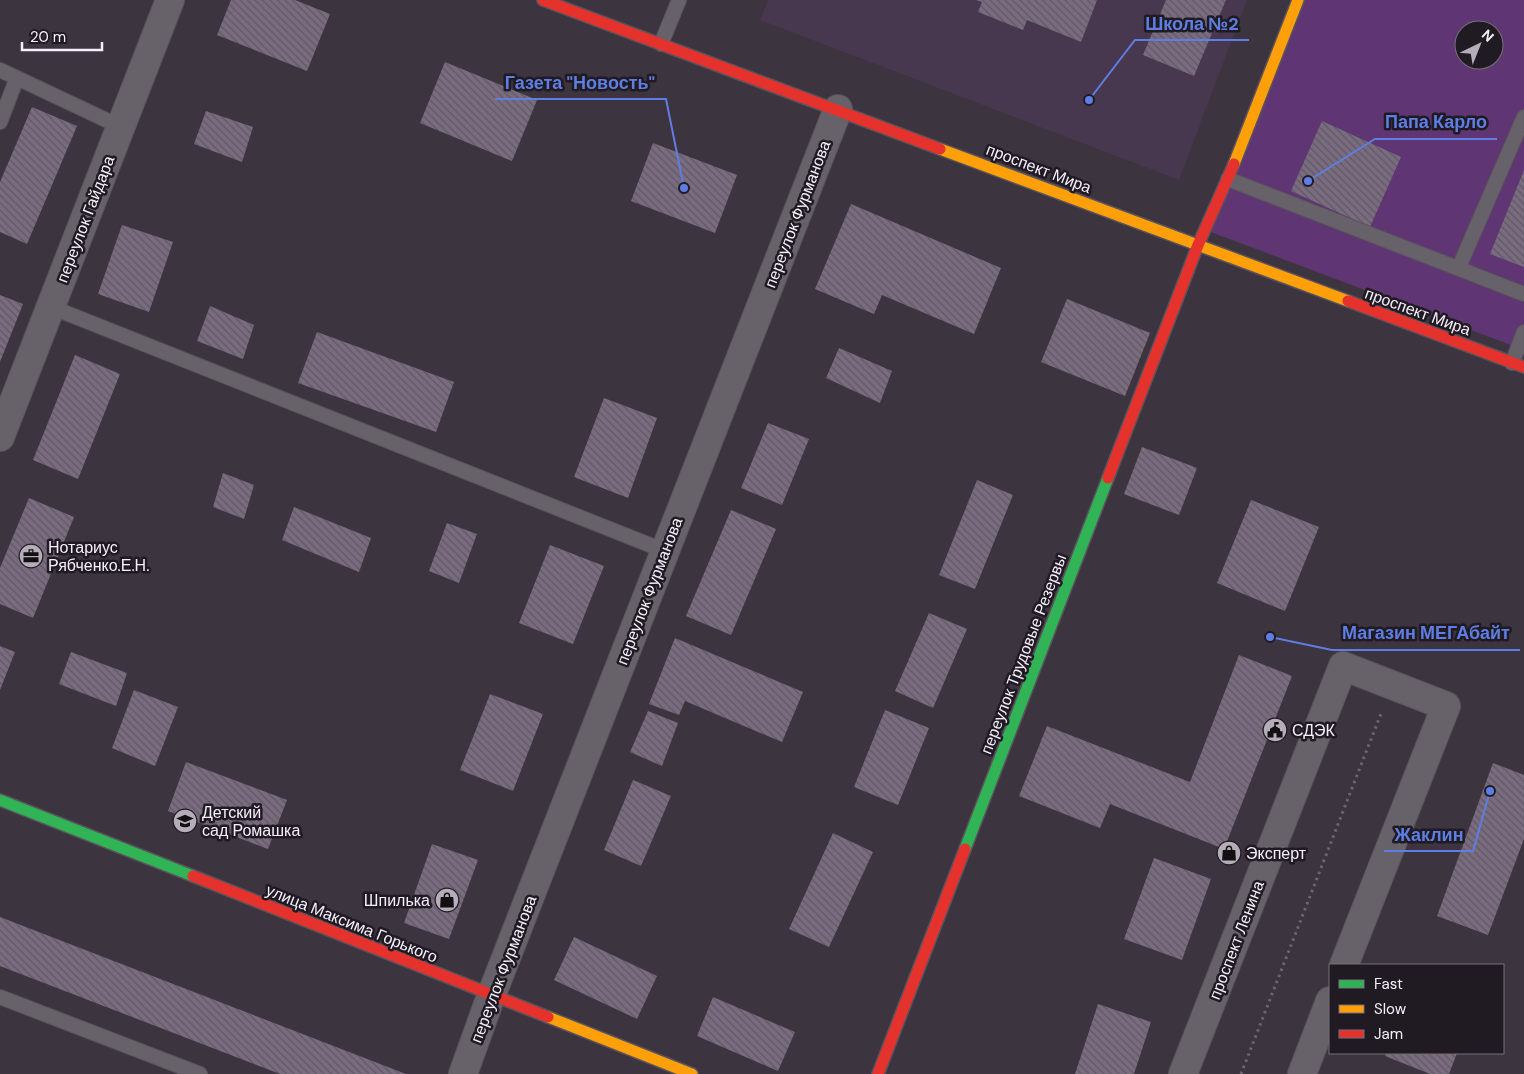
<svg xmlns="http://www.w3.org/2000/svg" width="1524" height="1074" font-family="'DM Sans',sans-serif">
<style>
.built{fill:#47374f}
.park{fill:#5f3673;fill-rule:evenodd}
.building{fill:url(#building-back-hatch)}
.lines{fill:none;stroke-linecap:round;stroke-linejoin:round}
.lane-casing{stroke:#59535d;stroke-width:16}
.street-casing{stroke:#59535d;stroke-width:30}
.fast-casing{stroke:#59535d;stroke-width:14}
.slow-casing{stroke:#59535d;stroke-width:14}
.jam-casing{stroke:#59535d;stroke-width:14}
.path{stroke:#6b656e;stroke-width:3;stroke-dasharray:2.5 4;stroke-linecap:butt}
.lane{stroke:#67626a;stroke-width:14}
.street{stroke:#67626a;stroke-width:28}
.fast{stroke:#30b455;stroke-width:11}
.slow{stroke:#ff9f0a;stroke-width:11}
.jam{stroke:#e5322d;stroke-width:11}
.labels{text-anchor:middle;stroke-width:5;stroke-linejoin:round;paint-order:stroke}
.street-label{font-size:16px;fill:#f7eefc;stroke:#201a23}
.poi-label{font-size:16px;fill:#f7eefc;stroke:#201a23;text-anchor:start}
.leader{fill:none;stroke:#5e7ee3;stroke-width:2}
.callout-dot{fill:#5e7ee3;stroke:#201a23;stroke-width:2}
.callout-label{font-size:18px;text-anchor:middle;font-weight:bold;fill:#5e7ee3;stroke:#201a23;stroke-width:5;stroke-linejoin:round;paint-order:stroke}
</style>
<defs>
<pattern id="building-back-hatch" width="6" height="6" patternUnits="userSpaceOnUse" patternTransform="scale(1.25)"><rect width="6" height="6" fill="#796c7f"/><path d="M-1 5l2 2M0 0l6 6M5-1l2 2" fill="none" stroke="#5f5863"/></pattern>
</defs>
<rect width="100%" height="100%" fill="#3c343f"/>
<path class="built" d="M768 0H1247L1179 180 760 20Z"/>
<path class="park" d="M1294 0H1524V350L1208 231ZM1464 30H1494V60H1464Z"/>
<path class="building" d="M231 0H295L330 14 307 71 217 35Z
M976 0H1097L1081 42 1027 20 1023 30 978 12 982 2Z
M1166 0H1226L1194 76 1143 55Z
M445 62 537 100 512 161 420 123Z
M32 107 77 126 27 244 0 232V182Z
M206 111 253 127 242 162 194 144Z
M1322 121 1401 157 1370 227 1291 191Z
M653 143 737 175 715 233 631 201Z
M1524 170V267L1490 254Z
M851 204 1001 268 974 334 882 295 874 314 815 289Z
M122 225 173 242 149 312 98 294Z
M0 295 23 304 0 362Z
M1067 299 1150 333 1125 396 1041 362Z
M210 306 254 325 243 359 197 341Z
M317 332 454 382 436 432 298 383Z
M839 348 892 371 880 403 826 378Z
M75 355 120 374 78 479 33 460Z
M604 398 657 418 628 498 574 477Z
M768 423 809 439 782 505 741 488Z
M1142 447 1197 468 1179 515 1124 494Z
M223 473 254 485 244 519 213 507Z
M977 480 1013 495 975 589 939 575Z
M29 498 74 517 33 618 0 604V568Z
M1251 500 1319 527 1285 611 1217 583Z
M294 507 371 538 359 572 282 540Z
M731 510 776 529 731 635 686 616Z
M447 523 477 534 459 583 429 571Z
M550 545 604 566 573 644 519 623Z
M929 613 967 629 933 708 895 691Z
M675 638 803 692 782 742 685 701 679 715 649 704Z
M0 646 15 652 0 690Z
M71 652 127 673 116 706 59 684Z
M1239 655 1292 676 1224 849 1110 804 1100 828 1019 796 1047 726 1190 782Z
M134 690 178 707 155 766 112 748Z
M490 694 543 714 513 791 460 770Z
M885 710 929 728 898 805 854 787Z
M648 711 678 723 662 766 630 752Z
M186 762 287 800 268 849 168 811Z
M1493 763 1524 775V839L1488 935 1437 916Z
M633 780 671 796 641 866 604 850Z
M833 833 873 852 829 947 789 929Z
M432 844 478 860 449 939 404 923Z
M1154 858 1211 879 1182 960 1124 939Z
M0 917 406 1074H280L0 966Z
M574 937 657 976 637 1019 554 980Z
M713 997 795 1032 778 1071 697 1036Z
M1098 1004 1151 1022 1134 1074H1075Z
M1386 1053H1457L1449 1074H1430L1385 1056Z"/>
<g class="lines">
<g class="lane-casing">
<path id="lane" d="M661 44 679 0
M0 70 121 127
M0 122 17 78
M1228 179 1524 294
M1459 267 1524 117
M51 307 665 551
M1512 363 1524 332
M0 997 200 1074"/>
</g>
<g class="street-casing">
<path id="street" d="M0 437 170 0
M463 1074 491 996 838 109
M1183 1074 1343 666 1446 706 1344 965
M1302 1074 1330 1001"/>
</g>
<g class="fast-casing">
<path id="fast" d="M0 800 193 876
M965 849 1108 478"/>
</g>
<g class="slow-casing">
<path id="slow" d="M940 149 1348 301
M1234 164 1298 0
M548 1017 692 1074"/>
</g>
<g class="jam-casing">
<path id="jam" d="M543 0 940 149
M1348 301 1524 367
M1108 478 1198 245 1234 164
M193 876 548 1017
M878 1074 965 849"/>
</g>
<path class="path" d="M1241 1074 1382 711"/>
<use href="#lane" class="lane"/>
<use href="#street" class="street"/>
<use href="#fast" class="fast"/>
<use href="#slow" class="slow"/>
<use href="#jam" class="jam"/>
</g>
<defs>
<g id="office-disc" transform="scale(1.25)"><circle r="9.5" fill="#b6adba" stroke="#201a23"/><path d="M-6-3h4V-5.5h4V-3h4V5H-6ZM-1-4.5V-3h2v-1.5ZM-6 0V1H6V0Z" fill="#111"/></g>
<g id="civic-disc" transform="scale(1.25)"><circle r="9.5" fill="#b6adba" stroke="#201a23"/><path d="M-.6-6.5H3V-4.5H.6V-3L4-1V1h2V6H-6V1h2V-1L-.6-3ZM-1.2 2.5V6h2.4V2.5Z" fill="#111"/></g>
<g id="school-disc" transform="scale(1.25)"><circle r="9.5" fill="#b6adba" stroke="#201a23"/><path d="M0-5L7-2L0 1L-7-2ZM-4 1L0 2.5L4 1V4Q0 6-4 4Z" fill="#111"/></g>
<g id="shop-disc" transform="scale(1.25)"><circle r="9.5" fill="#b6adba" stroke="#201a23"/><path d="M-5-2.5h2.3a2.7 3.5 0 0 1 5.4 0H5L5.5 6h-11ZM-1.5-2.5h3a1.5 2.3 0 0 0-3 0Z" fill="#111"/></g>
</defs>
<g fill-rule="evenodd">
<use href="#office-disc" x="31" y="556"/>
<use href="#civic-disc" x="1275" y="730"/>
<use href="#school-disc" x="185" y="821"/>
<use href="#shop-disc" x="1229" y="853"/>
<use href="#shop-disc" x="447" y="900"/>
</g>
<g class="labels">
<g class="street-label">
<text transform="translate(1039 168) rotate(21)" y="6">проспект Мира</text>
<text transform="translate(797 214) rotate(-69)" y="6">переулок Фурманова</text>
<text transform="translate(85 219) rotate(-69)" y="6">переулок Гайдара</text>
<text transform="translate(1418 311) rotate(20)" y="6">проспект Мира</text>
<text transform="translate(649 591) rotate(-69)" y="6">переулок Фурманова</text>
<text transform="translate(1023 654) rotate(-69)" y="6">переулок Трудовые Резервы</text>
<text transform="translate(352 923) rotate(22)" y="6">улица Максима Горького</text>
<text transform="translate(1236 940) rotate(-69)" y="6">проспект Ленина</text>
<text transform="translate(503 969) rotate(-69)" y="6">переулок Фурманова</text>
</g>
<g class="poi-label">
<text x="48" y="553">Нотариус<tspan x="48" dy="18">Рябченко.Е.Н.</tspan></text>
<text x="1292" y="736">СДЭК</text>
<text x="202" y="818">Детский<tspan x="202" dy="18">сад Ромашка</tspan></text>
<text x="1246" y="859">Эксперт</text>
<text x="430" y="906" text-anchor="end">Шпилька</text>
</g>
</g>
<path class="leader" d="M1089 100L1135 40H1249M684 188L666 99H495M1308 181L1375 139H1497M1270 637L1332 650H1520M1490 791L1473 851H1384"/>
<g class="callout-dot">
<circle cx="1089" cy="100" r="5"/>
<circle cx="684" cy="188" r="5"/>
<circle cx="1308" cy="181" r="5"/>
<circle cx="1270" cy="637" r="5"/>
<circle cx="1490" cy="791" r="5"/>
</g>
<g class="callout-label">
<text x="1192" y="30">Школа №2</text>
<text x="580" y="89">Газета "Новость"</text>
<text x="1436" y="128">Папа Карло</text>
<text x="1426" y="639">Магазин МЕГАбайт</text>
<text x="1429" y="841">Жаклин</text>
</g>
<rect x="1329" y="964" width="175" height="90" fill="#201a23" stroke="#766f7a"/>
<rect x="1339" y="980" width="25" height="8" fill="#30b455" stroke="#766f7a"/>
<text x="1374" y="989" font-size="15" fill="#f7eefc">Fast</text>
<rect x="1339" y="1005" width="25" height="8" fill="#ff9f0a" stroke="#766f7a"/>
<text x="1374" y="1014" font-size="15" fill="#f7eefc">Slow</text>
<rect x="1339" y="1030" width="25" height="8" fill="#e5322d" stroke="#766f7a"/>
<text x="1374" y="1039" font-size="15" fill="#f7eefc">Jam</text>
<g transform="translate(1479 45) rotate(43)"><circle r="24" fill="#201a23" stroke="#766f7a"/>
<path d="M0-4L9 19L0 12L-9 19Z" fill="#b6adba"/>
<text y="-8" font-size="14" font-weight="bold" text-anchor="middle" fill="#f7eefc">N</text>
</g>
<path d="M22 42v8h80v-8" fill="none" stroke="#f7eefc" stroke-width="2.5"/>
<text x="30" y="42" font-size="15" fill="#f7eefc" stroke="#201a23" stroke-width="4" paint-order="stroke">20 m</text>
</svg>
